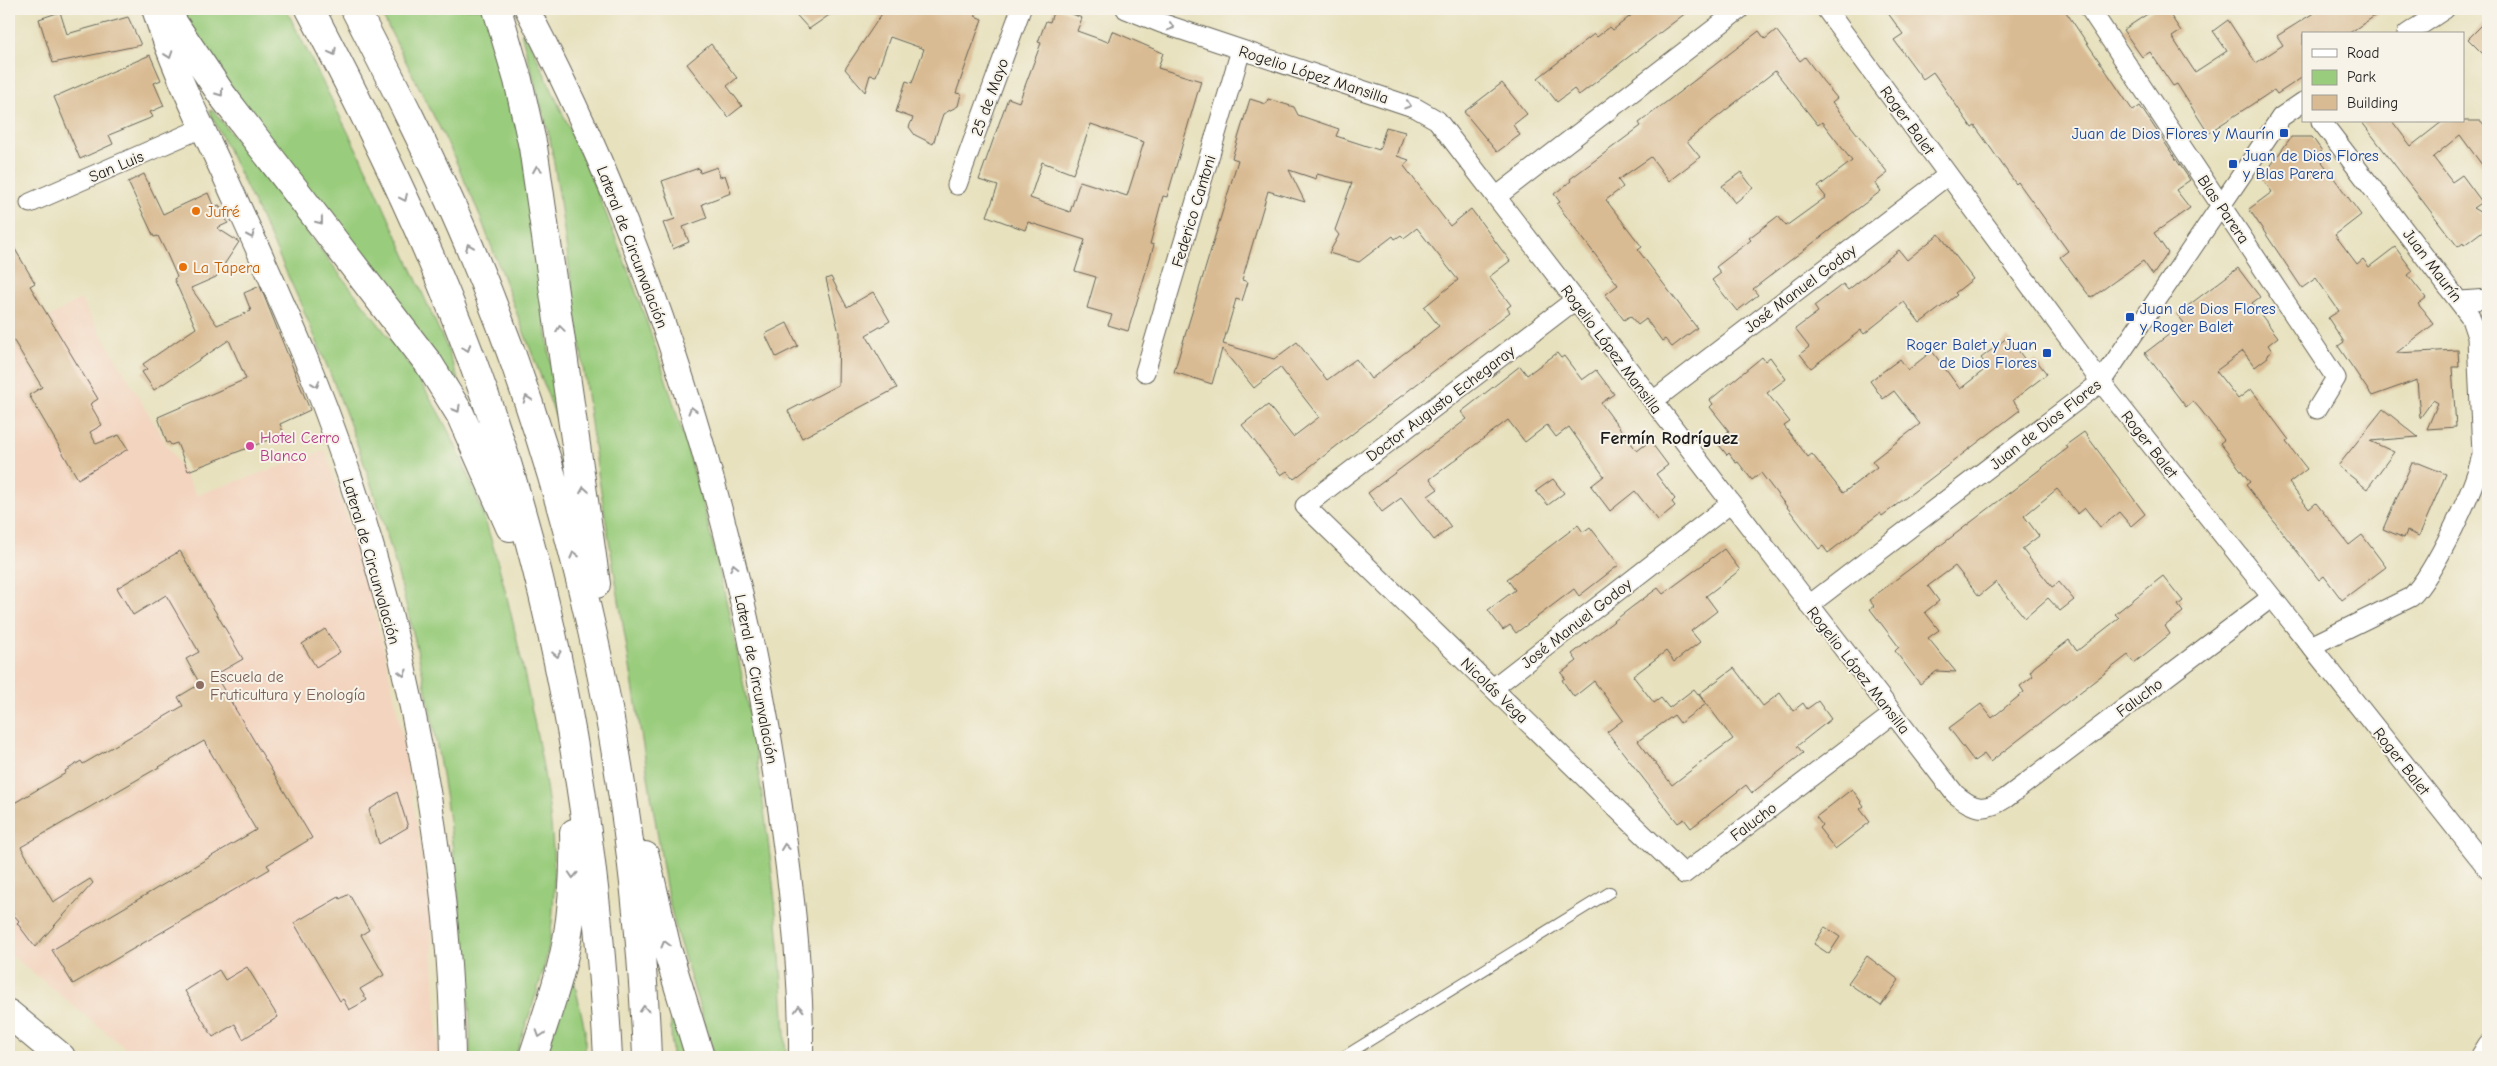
<svg xmlns="http://www.w3.org/2000/svg" width="2497" height="1066" font-family="'Comic Neue',sans-serif">
<style>
.built{fill:#f3d4bf}
.green{fill:#99cc7c;stroke:#5a744c}
.building{fill:#d9bb93;fill-rule:evenodd}
.lines{fill:none;stroke-linecap:round;stroke-linejoin:round}
.service-casing{stroke:#636155;stroke-width:12}
.minor-casing{stroke:#636155;stroke-width:21}
.tertiary-casing{stroke:#636155;stroke-width:26}
.secondary-casing{stroke:#636155;stroke-width:30}
.motorway-casing{stroke:#636155;stroke-width:30}
.service{stroke:#fff;stroke-width:10}
.minor{stroke:#fff;stroke-width:19}
.tertiary{stroke:#fff;stroke-width:24}
.secondary{stroke:#fff;stroke-width:28}
.motorway{stroke:#fff;stroke-width:28}
.oneway{stroke:#999}
.transit-dot{fill:#1a4fb4;stroke:#f7f3e8;stroke-width:2}
.food-dot{fill:#e8710a;stroke:#f7f3e8;stroke-width:2}
.hotel-dot{fill:#d1479c;stroke:#f7f3e8;stroke-width:2}
.education-dot{fill:#8d6e63;stroke:#f7f3e8;stroke-width:2}
.labels{text-anchor:middle;stroke-width:4;stroke-linejoin:round;paint-order:stroke}
.street-label{font-size:16px;fill:#1c1c1c;stroke:#f7f3e8}
.transit-label{font-size:16px;fill:#164399;stroke:#f7f3e8;text-anchor:end}
.food-label{font-size:16px;fill:#c56008;stroke:#f7f3e8;text-anchor:start}
.hotel-label{font-size:16px;fill:#b23c85;stroke:#f7f3e8;text-anchor:start}
.education-label{font-size:16px;fill:#785e54;stroke:#f7f3e8;text-anchor:start}
.neighbourhood-label{font-size:18px;font-weight:bold;fill:#1c1c1c;stroke:#f7f3e8}
</style>
<rect width="100%" height="100%" fill="#f7f3e8"/>
<filter id="ink" filterUnits="userSpaceOnUse"><feTurbulence type="fractalNoise" baseFrequency=".02" numOctaves="2"/><feDisplacementMap in="SourceGraphic" scale="10" xChannelSelector="R" yChannelSelector="G"/><feConvolveMatrix kernelMatrix="1 2 1 2 8 2 1 2 1" color-interpolation-filters="sRGB"/></filter>
<filter id="wash" filterUnits="userSpaceOnUse"><feTurbulence type="fractalNoise" baseFrequency=".0096" numOctaves="4" result="noise"/><feDisplacementMap in="SourceGraphic" scale="20" xChannelSelector="R" yChannelSelector="G"/><feGaussianBlur stdDeviation="1.12" result="paint"/><feColorMatrix in="noise" values="0 0 0 0 0 0 0 0 0 0 0 0 0 0 0 0 0 1.4 0 .05"/><feComposite in="paint" operator="in"/></filter>
<g filter="url(#wash)">
<rect width="100%" height="100%" fill="#e7e1be"/>
<path class="built" d="M80 299 197 495 325 451 358 550 381 637 402 734 429 900 439 1057H136L9 953V341Z"/>
<path class="green" d="M176 9H286L370 176 447 348 468 406 222 82Z
M379 9H488L522 137 558 422 478 211 450 148Z
M523 32C532 44 538 61 545 75 562 112 579 149 595 187 710 463 774 759 786 1057H715L678 937 668 898 598 473 558 188 550 139 521 33Z
M213 110C255 164 296 218 338 272 372 316 409 360 436 408 485 494 507 591 527 687 544 767 561 849 551 931 546 974 528 1016 515 1057H470C472 1007 464 954 459 903 445 764 416 623 373 490 330 359 270 234 209 111Z
M571 967 585 1030V1057H541Z
M670 996 692 1057H672Z"/>
<g id="blocks">
<path class="building" d="M791 9H838L809 29Z
M885 9H978L975 16 982 19 956 93 961 94 958 106 943 114 933 144 915 135 909 127 913 118 896 112 906 81 912 83 924 49 890 37 876 76 870 75 865 92 845 69Z
M1054 9H1060L1082 18 1077 31 1108 42 1112 31 1163 53 1158 68 1201 81 1167 197 1163 196 1150 244 1154 245 1128 331 1108 325 1112 315 1087 308 1096 277 1075 271 1085 240 1028 222 1025 230 987 216 998 186 979 180 1008 98 1019 102 1041 43 1038 42 1046 21 1050 22ZM1091 124 1144 142 1127 196 1080 181 1070 212 1030 198 1042 162 1073 174Z
M1639 9H1691L1579 95 1574 89 1557 102 1538 78 1594 34 1597 37 1610 27 1613 30Z
M1885 9H2064L2133 111 2140 106 2190 180 2176 190 2190 208 2154 233 2168 253 2153 275 2143 261 2091 298 2060 257 2068 251 2018 182 2016 184 1975 126 1972 128 1933 72 1923 79 1894 40 1903 34Z
M2155 9H2166L2181 31 2172 37 2195 72 2227 51 2213 31 2228 20 2256 63 2283 45 2277 36 2320 9H2385L2348 34H2303V77L2277 94 2274 90 2208 133 2177 84 2173 86 2150 52 2142 57 2123 30Z
M60 12 67 34 128 17 141 45 53 63 39 19Z
M2488 19V59L2468 39Z
M1776 30 1800 61 1805 57 1822 80 1837 98 1832 102 1888 173 1875 183 1881 191 1753 289 1758 295 1737 311 1712 280 1721 273 1716 267 1751 240 1749 238 1778 216 1786 226 1826 197 1818 187 1852 161 1822 122 1818 125 1775 71 1687 141 1700 157 1669 181 1651 157 1618 180 1623 187 1606 200 1642 247 1638 250 1697 328 1672 347 1665 339 1662 341 1646 319 1638 325 1630 316 1624 320 1605 295 1618 285 1557 204 1560 202 1554 194 1571 181 1570 179 1641 126 1639 123 1759 31 1765 39Z
M711 44 737 78 727 86 742 106 728 117 687 64Z
M150 55 161 80 154 83 164 106 150 112 153 117 109 135 113 144 80 159 54 97Z
M1502 83 1527 114 1513 125 1520 135 1497 152 1464 112Z
M1250 99 1266 104 1268 99 1294 107 1298 115 1339 129 1336 136 1379 150 1386 127 1405 132 1397 156 1409 160 1404 166 1450 226 1471 209 1510 261 1489 277 1511 305 1507 308 1510 312 1294 479 1287 471 1281 475 1242 425 1268 405 1293 437 1319 417 1280 367 1254 388 1222 349 1212 384 1174 372 1238 160 1232 158ZM1289 170 1316 179 1317 174 1352 183 1335 230 1339 235 1329 253 1359 262 1393 236 1395 239 1401 235 1404 238 1417 228 1458 280 1424 307 1439 326 1371 379 1356 359 1327 380 1297 342 1274 359 1223 344 1236 299 1242 301 1248 282 1242 280 1268 191 1305 202Z
M2361 121H2392L2411 146 2443 121H2481L2488 130V173L2460 135 2433 157 2452 182 2462 175 2482 202 2473 208 2488 217V227L2464 245 2463 243 2458 247Z
M2291 137H2312L2322 151 2317 155 2361 215 2335 235 2357 264 2363 259 2369 267 2395 247 2413 271 2408 275 2426 298 2418 304 2434 324 2396 353 2458 350 2459 367H2452L2456 427 2427 429 2438 403 2433 400 2420 418 2417 380 2372 396 2338 346 2344 342 2328 318 2339 311 2316 278 2302 288 2249 209 2272 192 2262 178Z
M717 167 720 177 725 175 731 193 702 204 707 218 683 227 689 242 673 249 663 223 675 219 662 181 699 168 700 173Z
M1741 172 1753 188 1735 203 1722 186Z
M144 174 163 214 208 193 214 207 219 205 228 223 217 228 239 242 216 277 191 288 217 325 251 311 244 293 260 286 310 410 280 424 284 434 188 471 177 443 171 445 169 442 167 443 158 417 246 379 229 340 154 390 142 372 147 369 143 364 196 328 174 279 177 277 166 252 158 236 154 237 128 182Z
M1939 234 1973 279 1955 293 1957 295 1920 323 1904 302 1864 334 1861 330 1811 368 1800 354 1809 347 1795 329 1818 312 1814 306 1843 284 1848 290 1899 250 1907 260Z
M9 239 35 283 30 286 98 399 90 404 102 425 90 432 96 444 119 435 128 449 78 479 29 395 42 387 9 333Z
M2238 268 2260 297 2252 303 2278 337 2268 345 2272 351 2267 355 2268 357 2255 367 2243 351 2216 371 2238 399 2251 389 2289 440 2286 442 2307 469 2289 483 2309 509 2316 503 2349 545 2362 535 2386 567 2342 600 2324 576 2319 580 2246 485 2250 482 2220 443 2224 440 2200 409 2193 401 2186 407 2145 353 2184 323 2177 314Z
M831 277 847 307 873 292 890 321 866 335 897 388 802 438 788 411 838 385 839 333 826 279Z
M787 323 798 346 776 357 765 334Z
M2008 337 2029 365 2036 360 2047 374 2013 400 2020 410 1882 516 1880 513 1828 553 1823 546 1819 549 1761 473 1752 480 1738 462 1736 463 1729 453 1727 455 1716 441 1729 431 1710 407 1713 404 1710 400 1762 357 1765 361 1770 357 1786 379 1767 393 1790 422 1784 426 1808 457 1812 454 1843 493 1877 467 1872 461 1920 424 1894 391 1883 399 1870 381 1900 359 1908 370 1932 351 1960 389 1988 367 1981 358Z
M1557 353 1561 358 1564 356 1582 380 1596 370 1614 394 1601 403 1637 451 1650 441 1668 465 1656 474 1675 499 1672 502 1675 506 1658 520 1635 491 1610 511 1591 486 1604 476 1569 427 1556 437 1547 425 1525 442 1508 420 1430 479 1438 489 1428 496 1451 527 1434 540 1401 498 1382 512 1368 493 1467 419 1461 412 1520 366 1527 375Z
M2383 409 2418 437 2370 441 2394 452 2367 489 2338 466Z
M2084 432 2145 514 2131 526 2119 512 2100 527 2085 508 2078 514 2057 489 2024 516 2039 536 2022 549 2052 587 2059 582 2074 600 2060 611 2048 598 2025 618 1996 582 1979 596 1955 566 1928 586 1939 601 1925 612 1939 630 1928 638 1956 672 1937 671 1920 684 1895 651 1899 647 1870 609 1874 606 1869 600 2068 448 2066 445Z
M2412 463H2419L2446 474 2419 536 2407 531 2404 538 2383 529Z
M1553 479 1564 493 1548 505 1536 491Z
M1578 525 1583 532 1590 527 1619 565 1579 596 1574 589 1516 633 1510 625 1503 630 1488 610 1515 590 1507 579Z
M1724 549 1740 570 1706 596 1717 611 1691 631 1700 642 1674 662 1666 651 1633 676 1654 703 1661 698 1669 708 1694 689 1706 704 1680 723 1674 715 1638 741 1672 785 1707 758 1733 739 1699 694 1734 668 1763 706 1780 693 1793 711 1803 703 1807 709 1818 701 1831 719 1797 746 1803 753 1752 793 1746 785 1691 828 1684 819 1678 823 1607 732 1623 720 1594 681 1574 697 1562 680 1565 678 1561 673 1577 661 1572 654 1632 607 1658 588 1663 594Z
M180 551 243 659 215 675 312 838 267 865 270 869 73 984 52 950 256 830 204 741 21 847 53 902 90 879 93 883 35 947 17 923 19 921 9 909V806L66 773 65 771 81 761 83 764 183 706 178 697 200 684 186 659 199 652 166 595 133 615 117 588Z
M2163 576 2183 601 2178 605 2183 612 2165 626 2170 634 2134 663 2128 655 1990 762 1984 754 1974 761 1949 728 1981 704 1992 718 2024 692 2020 686 2033 676 2030 672 2034 667 2069 640 2077 651 2119 618 2115 614Z
M325 629 340 652 316 667 302 644Z
M1852 789 1864 806 1860 809 1870 822 1835 849 1819 828 1822 825 1816 817Z
M397 792 408 827 379 844 369 810Z
M349 894 369 930 361 935 384 975 360 989 367 1000 349 1010 343 999 340 1001 294 923 339 897 340 899Z
M1825 927 1840 937 1829 954 1814 944Z
M1867 956 1899 980 1881 1006 1848 983Z
M247 967 278 1017 243 1039 235 1024 213 1037 185 991 219 970 225 980Z"/>
</g>
</g>
<g filter="url(#ink)">
<use href="#blocks" fill-opacity="0" stroke="#636155" stroke-width="1"/>
<g class="lines">
<g class="service-casing">
<path id="service" d="M1343 1057 1610 892"/>
</g>
<g class="minor-casing">
<path id="minor" d="M1126 9 1161 23 1416 108 1437 120 1955 794C1974 810 1985 812 2006 798L2272 597
M1826 9 2101 382 2488 869
M2090 9 2336 378 2317 409
M2407 34 2445 9
M957 185 1021 9
M1496 197 1740 9
M30 203 202 128
M1575 300 1305 506 1684 874 1893 714
M2461 301 2488 299
M1145 372 1241 50
M1653 401 1948 175
M1809 605 2101 382 2281 117 2303 102
M2311 646 2411 597C2434 574 2476 487 2482 454L2477 337 2470 316 2321 121
M1493 688 1731 503
M2480 1057 2488 1044"/>
</g>
<g class="tertiary-casing">
<path id="tertiary" d="M154 9C173 69 201 124 227 181 256 245 286 309 312 374 395 581 450 834 453 1057
M527 9C653 249 734 511 776 779 789 869 802 966 801 1057"/>
</g>
<g class="secondary-casing">
<path id="secondary" d="M9 1014 61 1057"/>
</g>
<g class="motorway-casing">
<path id="motorway" d="M164 9 222 95 429 364 460 414 510 527
M310 9C376 134 438 262 485 396 559 609 596 833 608 1057
M355 9C392 81 429 153 461 227 575 489 636 772 647 1057
M497 9 518 80 533 147 596 584
M645 856 667 949 700 1057
M533 1057C545 1019 560 980 567 940 573 905 575 868 574 833"/>
</g>
<use href="#service" class="service"/>
<use href="#minor" class="minor"/>
<use href="#tertiary" class="tertiary"/>
<use href="#secondary" class="secondary"/>
<use href="#motorway" class="motorway"/>
</g>
<defs><path id="oneway-chevron" d="M-2-3.5L2.5 0L-2 3.5" fill="none" stroke-width="1.6" stroke-linecap="round" stroke-linejoin="round" transform="scale(1.25)"/></defs>
<g class="oneway">
<use href="#oneway-chevron" transform="translate(1171 27) rotate(18)"/>
<use href="#oneway-chevron" transform="translate(333 52) rotate(62)"/>
<use href="#oneway-chevron" transform="translate(169 55) rotate(71)"/>
<use href="#oneway-chevron" transform="translate(220 93) rotate(54)"/>
<use href="#oneway-chevron" transform="translate(1408 105) rotate(18)"/>
<use href="#oneway-chevron" transform="translate(537 169) rotate(-99)"/>
<use href="#oneway-chevron" transform="translate(404 198) rotate(65)"/>
<use href="#oneway-chevron" transform="translate(320 221) rotate(52)"/>
<use href="#oneway-chevron" transform="translate(251 235) rotate(66)"/>
<use href="#oneway-chevron" transform="translate(469 247) rotate(-112)"/>
<use href="#oneway-chevron" transform="translate(560 329) rotate(-98)"/>
<use href="#oneway-chevron" transform="translate(467 348) rotate(69)"/>
<use href="#oneway-chevron" transform="translate(316 384) rotate(70)"/>
<use href="#oneway-chevron" transform="translate(527 399) rotate(-109)"/>
<use href="#oneway-chevron" transform="translate(457 409) rotate(60)"/>
<use href="#oneway-chevron" transform="translate(692 410) rotate(-106)"/>
<use href="#oneway-chevron" transform="translate(584 490) rotate(-99)"/>
<use href="#oneway-chevron" transform="translate(574 555) rotate(-104)"/>
<use href="#oneway-chevron" transform="translate(734 567) rotate(-103)"/>
<use href="#oneway-chevron" transform="translate(557 654) rotate(79)"/>
<use href="#oneway-chevron" transform="translate(403 673) rotate(76)"/>
<use href="#oneway-chevron" transform="translate(785 847) rotate(-97)"/>
<use href="#oneway-chevron" transform="translate(573 875) rotate(93)"/>
<use href="#oneway-chevron" transform="translate(665 944) rotate(-105)"/>
<use href="#oneway-chevron" transform="translate(644 1009) rotate(-93)"/>
<use href="#oneway-chevron" transform="translate(799 1009) rotate(-93)"/>
<use href="#oneway-chevron" transform="translate(540 1034) rotate(108)"/>
</g>
</g>
<g class="transit-dot">
<rect x="2279" y="128" width="10" height="10" rx="2.5"/>
<rect x="2228" y="159" width="10" height="10" rx="2.5"/>
<rect x="2125" y="312" width="10" height="10" rx="2.5"/>
<rect x="2042" y="348" width="10" height="10" rx="2.5"/>
</g>
<g class="food-dot">
<circle cx="196" cy="211" r="5"/>
<circle cx="183" cy="267" r="5"/>
</g>
<circle class="hotel-dot" cx="250" cy="446" r="5"/>
<circle class="education-dot" cx="200" cy="685" r="5"/>
<g class="labels">
<g class="street-label">
<text transform="translate(1314 74) rotate(18)" y="6">Rogelio López Mansilla</text>
<text transform="translate(989 97) rotate(-70)" y="6">25 de Mayo</text>
<text transform="translate(1908 120) rotate(54)" y="6">Roger Balet</text>
<text transform="translate(116 166) rotate(-23)" y="6">San Luis</text>
<text transform="translate(2224 209) rotate(56)" y="6">Blas Parera</text>
<text transform="translate(1193 211) rotate(-73)" y="6">Federico Cantoni</text>
<text transform="translate(633 247) rotate(69)" y="6">Lateral de Circunvalación</text>
<text transform="translate(2433 265) rotate(53)" y="6">Juan Maurín</text>
<text transform="translate(1800 288) rotate(-37)" y="6">José Manuel Godoy</text>
<text transform="translate(1612 349) rotate(53)" y="6">Rogelio López Mansilla</text>
<text transform="translate(1440 403) rotate(-37)" y="6">Doctor Augusto Echegaray</text>
<text transform="translate(2045 424) rotate(-38)" y="6">Juan de Dios Flores</text>
<text transform="translate(2150 444) rotate(52)" y="6">Roger Balet</text>
<text transform="translate(372 561) rotate(74)" y="6">Lateral de Circunvalación</text>
<text transform="translate(1576 623) rotate(-38)" y="6">José Manuel Godoy</text>
<text transform="translate(1859 670) rotate(52)" y="6">Rogelio López Mansilla</text>
<text transform="translate(757 679) rotate(79)" y="6">Lateral de Circunvalación</text>
<text transform="translate(1495 690) rotate(44)" y="6">Nicolás Vega</text>
<text transform="translate(2139 697) rotate(-37)" y="6">Falucho</text>
<text transform="translate(2402 761) rotate(52)" y="6">Roger Balet</text>
<text transform="translate(1753 821) rotate(-37)" y="6">Falucho</text>
</g>
<g class="transit-label">
<text x="2274" y="139">Juan de Dios Flores y Maurín</text>
<text x="2243" y="161" text-anchor="start">Juan de Dios Flores<tspan x="2243" dy="18">y Blas Parera</tspan></text>
<text x="2140" y="314" text-anchor="start">Juan de Dios Flores<tspan x="2140" dy="18">y Roger Balet</tspan></text>
<text x="2037" y="350">Roger Balet y Juan<tspan x="2037" dy="18">de Dios Flores</tspan></text>
</g>
<g class="food-label">
<text x="206" y="217">Jufré</text>
<text x="193" y="273">La Tapera</text>
</g>
<g class="hotel-label">
<text x="260" y="443">Hotel Cerro<tspan x="260" dy="18">Blanco</tspan></text>
</g>
<g class="education-label">
<text x="210" y="682">Escuela de<tspan x="210" dy="18">Fruticultura y Enología</tspan></text>
</g>
<g class="neighbourhood-label">
<text x="1669" y="444">Fermín Rodríguez</text>
</g>
</g>
<rect width="2497" height="1066" fill="none" stroke="#f7f3e8" stroke-width="30"/>
<rect x="2302" y="32" width="162" height="90" fill="#f7f3e8" stroke="#9f9d96"/>
<rect x="2312" y="49" width="25" height="8" fill="#ffffff" stroke="#9f9d96"/>
<text x="2347" y="58" font-size="15" fill="#1c1c1c">Road</text>
<rect x="2312" y="70" width="25" height="15" fill="#99cc7c" stroke="#9f9d96"/>
<text x="2347" y="82" font-size="15" fill="#1c1c1c">Park</text>
<rect x="2312" y="95" width="25" height="15" fill="#d9bb93" stroke="#9f9d96"/>
<text x="2347" y="108" font-size="15" fill="#1c1c1c">Building</text>
</svg>
